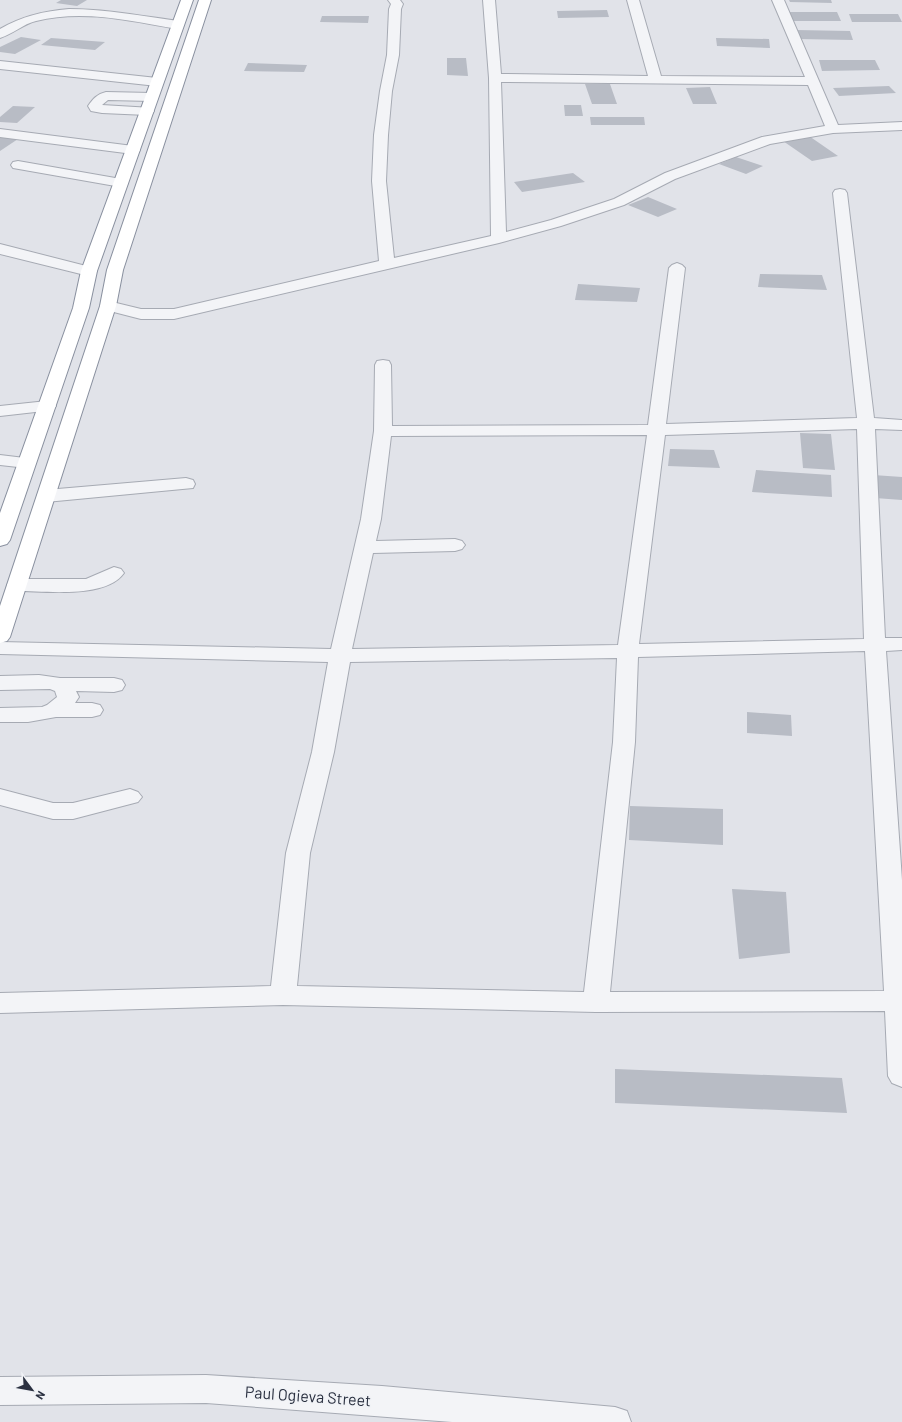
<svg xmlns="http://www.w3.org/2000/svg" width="902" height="1422" font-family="Barlow,sans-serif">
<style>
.building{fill:#b8bcc5}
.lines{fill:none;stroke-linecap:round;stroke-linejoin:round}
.minor-casing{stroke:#a6aab3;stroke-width:2}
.highway-casing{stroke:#89909f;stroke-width:2}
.minor{fill:#f3f4f7;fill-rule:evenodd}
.highway{fill:#fff;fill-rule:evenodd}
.labels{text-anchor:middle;stroke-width:3;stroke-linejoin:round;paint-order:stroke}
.near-street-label{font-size:16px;fill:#2a3040;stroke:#f0f2f6}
</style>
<rect width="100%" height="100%" fill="#e1e3e9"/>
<path class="building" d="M61 0H87L77 6 56 3Z
M789 0H831L832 3 790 2Z
M607 10 609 17 558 18 557 11Z
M787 12H837L841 21H791Z
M849 14H898L902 22H852Z
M322 16H369L368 23 320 22Z
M796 30 850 31 853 40 798 39Z
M21 37 41 40 15 54 0 52V47Z
M51 38 105 42 95 50 41 45Z
M716 38 769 39 770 48 717 46Z
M447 58H466L468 76 447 75Z
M819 60H875L880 70 822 71Z
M248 63 307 65 304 72 244 71Z
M585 84H610L617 104H592Z
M889 86 896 93 839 96 833 88Z
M710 87 717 104H693L686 88Z
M564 105H581L583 116H565Z
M13 106 35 107 17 123 0 122V117Z
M590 117H644L645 125H591Z
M809 136 838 156 812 161 783 141Z
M0 137 18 139 0 151Z
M736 157 763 166 746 174 719 164Z
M573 173 585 182 522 192 514 182Z
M648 197 677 209 658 217 628 205Z
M760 274 822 275 827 290 758 287Z
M578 284 640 288 637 302 575 300Z
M800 433 831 434 835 470 803 468Z
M670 449 714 450 720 468 668 466Z
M756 470 831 475 832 497 752 492Z
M873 475 902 477V500L875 498Z
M747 712 791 715 792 736 747 733Z
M630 806 723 809V845L629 840Z
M732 889 786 892 790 953 739 959Z
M615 1069 842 1078 847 1113 615 1103Z"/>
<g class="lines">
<g class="minor-casing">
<path id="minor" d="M388 0H400L403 4 401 9 399 55 392 91 388 135 386 181 394 258 491 236 489 78 483 0H495L501 74 648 76 627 0H639L661 76 805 77 772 0H784L838 125 902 122V130L833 133 770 144 675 179 624 205 561 226 499 243 174 319H141L102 309 100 306 102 303 108 301 141 309H174L379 261 372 181 374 135 380 91 387 55 389 9 391 4ZM501 82 808 85 825 126 762 137 665 173 614 199 551 220 506 232Z
M69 9C106 9 142 16 178 21L182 23 184 25 182 27 178 29C131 21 83 9 36 21 23 24 13 34 0 38V29C22 16 44 11 69 9Z
M0 61 157 78 161 79 163 82 161 85 157 86 0 69Z
M106 92 152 93 157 94 158 97 157 100 152 101 108 100 102 105 152 108 154 111 152 114 147 115 102 113 91 111 88 106C93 99 97 94 106 92Z
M0 129 133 146 138 147 140 150 138 153 133 154 0 137Z
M18 161 121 179 126 180 128 183 126 186 121 187 13 168 11 165 13 162Z
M840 189 845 190 847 193 874 418 902 420V430L875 429 885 638H902V650L886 651 902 880V1087L892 1083 888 1076 885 1011 596 1012 283 1005 0 1013V993L271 986 286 853 312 752 328 662 0 654V642L331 649 361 519 374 431 375 365 377 361 383 360 389 361 391 365 392 426 648 425 669 268 672 265 677 263 682 265 685 268 666 424 857 418 833 193 835 190ZM857 429 864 639 639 644 665 435ZM647 435 618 645 352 649 373 553 455 551 462 549 465 545 462 541 455 539 376 541 381 519 391 436ZM865 651 884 991 610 992 635 742 638 657ZM617 658 613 742 584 992 297 986 310 853 334 752 350 662Z
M0 244 94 268 97 271 94 274 89 276 0 254Z
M47 401 53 402 56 406 53 410 0 416V406Z
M0 455 33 459 36 463 33 467 27 468 0 465Z
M186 478 193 480 195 484 193 488 46 502 39 500 37 496 39 492 46 490Z
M114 567 121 569 124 573C106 599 45 591 17 591L10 589 7 585 10 581 17 579H86Z
M39 675 60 678H114L122 680 125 685 122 690 114 692 76 691 79 697 75 703H92L100 705 103 710 100 715 92 717H56L28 722H0V708L42 707 47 705 57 697 55 691 50 689 0 690V676Z
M0 789 53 803H73L130 789 138 792 142 797 138 802 73 819H53L0 805Z
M206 1375 382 1386 615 1407 627 1411 631 1422H452L206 1403 0 1405V1377Z"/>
</g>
<g class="highway-casing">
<path id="highway" d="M181 0H193L97 271 89 308 10 540 7 544 0 546V513L73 308 81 271Z
M199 0H211L123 270 116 306 10 637 7 641 0 643V606L100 306 107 270Z"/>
</g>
<use href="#minor" class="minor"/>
<use href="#highway" class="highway"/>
</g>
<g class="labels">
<g class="near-street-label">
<text transform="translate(308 1396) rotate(4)" y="6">Paul Ogieva Street</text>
</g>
</g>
<g transform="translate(32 1390) rotate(122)" stroke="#f0f2f6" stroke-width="3" paint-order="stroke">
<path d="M0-3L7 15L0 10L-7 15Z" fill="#2a3040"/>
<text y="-6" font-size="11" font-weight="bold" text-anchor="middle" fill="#2a3040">N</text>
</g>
</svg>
